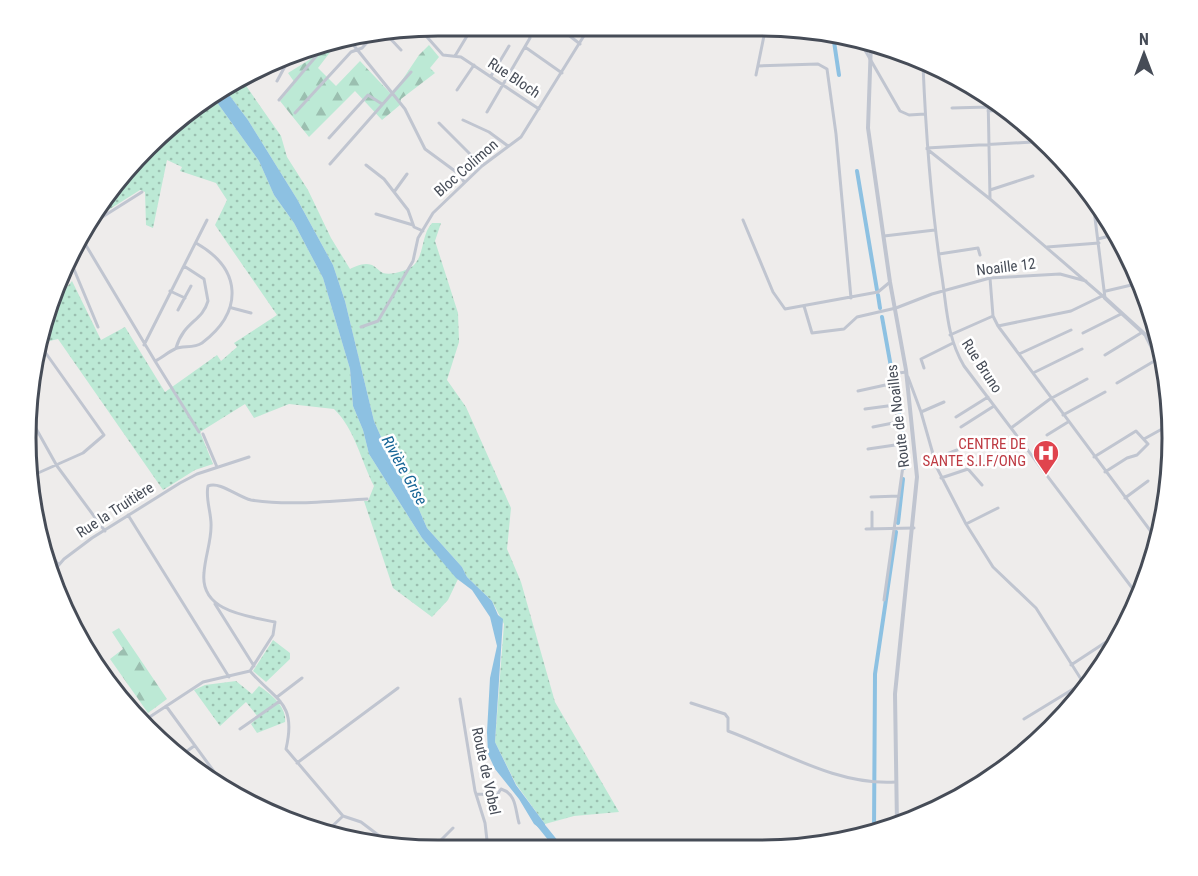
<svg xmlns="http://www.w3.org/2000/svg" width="1198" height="876" font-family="'Roboto Condensed',sans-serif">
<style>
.grass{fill:url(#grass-dots)}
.forest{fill:url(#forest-firs)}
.water{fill:#8dc1e2}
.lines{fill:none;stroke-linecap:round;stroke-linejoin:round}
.canal{stroke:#8dc1e2;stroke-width:4}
.river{stroke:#8dc1e2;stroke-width:7}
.minor{stroke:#c0c5d0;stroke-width:3}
.tertiary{stroke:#c0c5d0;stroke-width:4}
.labels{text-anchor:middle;stroke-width:5;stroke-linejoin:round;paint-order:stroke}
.street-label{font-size:15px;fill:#464c57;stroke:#fff}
.health-label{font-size:15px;fill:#be3a42;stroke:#fff;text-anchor:end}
.water-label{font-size:16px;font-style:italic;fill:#186697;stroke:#fff}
.rim{fill:none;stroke:#464c57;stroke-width:3}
</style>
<defs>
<pattern id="grass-dots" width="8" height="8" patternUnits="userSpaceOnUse" patternTransform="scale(1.5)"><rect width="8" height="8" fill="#bce9d5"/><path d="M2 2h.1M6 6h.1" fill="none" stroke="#9bbfb0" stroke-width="1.8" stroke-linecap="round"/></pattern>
<pattern id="forest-firs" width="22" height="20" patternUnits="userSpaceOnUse" patternTransform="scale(1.5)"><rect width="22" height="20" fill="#bce9d5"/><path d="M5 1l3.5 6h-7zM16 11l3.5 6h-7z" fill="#9bbfb0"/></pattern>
</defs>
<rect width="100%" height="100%" fill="#eeeceb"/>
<path class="grass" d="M242 80 281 136 287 157 308 190 331 238 350 269C356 266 364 262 372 265 376 267 379 271 383 273 391 276 409 270 414 265 425 253 421 235 432 223H441L435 241 458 313 459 342 447 380 466 407 511 508 507 549 521 582 555 702 619 812 574 816 545 824 516 784 495 742 504 624 492 601 467 577 462 567 427 528 411 491 396 471 374 421 345 301 333 265 297 199 248 120 224 88Z
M211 94 259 161 274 195 294 223 323 278 350 369 353 406 363 430 369 454 422 538 458 579 448 600 432 617 393 588 364 501H368L374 486C361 461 355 429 334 409L289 404 254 418 245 404 200 432 213 464 195 470 163 490 58 339 41 343 53 304 72 281 101 340 125 327 165 392 217 355 221 361 237 347 234 343 277 315 215 225 227 200 216 183 180 171 182 167 167 160 153 228 146 225 145 192 140 190 91 221 128 166Z
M273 640 290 653V659L266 682 253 671Z
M236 681 252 694 259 686C271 694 287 707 285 722L257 733 251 724 258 717 246 702 220 726 194 690 205 685Z"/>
<path class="forest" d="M341 38 318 68 336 86 360 61 392 95 419 55 429 45 439 57 430 68 435 73 401 99 400 105 382 120 355 91 309 137 280 101 295 83 288 73 309 60 324 43Z
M119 628 167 699 148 713 110 659 123 649 112 632Z"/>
<path class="water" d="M224 88 248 120 297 199 333 265 345 301 374 421 396 471 411 491 427 528 462 567 467 577 492 601 498 615 503 619 495 742 516 785 545 824V832L534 824 519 799 495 769 488 754 487 732 490 678 497 646 490 617 472 590 456 578 422 538 369 454 363 430 353 406 350 369 323 278 294 223 274 195 259 161 211 94Z"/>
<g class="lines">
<path class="canal" d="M833 35 839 75
M857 171 877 290
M878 295 880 308
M882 317 891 367
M893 377 902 429 904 468
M898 523 903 479
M874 831 875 674 896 532"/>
<path class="river" d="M539 823 560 849"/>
<path class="minor" d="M557 26 580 44
M419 28 443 55 461 57 539 109
M385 33 401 50
M347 37 405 109 425 149 459 174 464 182
M858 38 900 111 909 115 925 114
M525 47 562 73
M455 56 473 26
M923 65C926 137 931 206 942 277 947 310 947 337 964 366L1139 597
M758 66 818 64 827 69 836 134 851 298
M756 75 766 26
M491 76 509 46
M277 81 289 59
M457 90 474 65
M988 94 990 198
M279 100 329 41
M952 108 988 107
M988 111 1005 110
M487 112 530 38 529 34 515 26
M295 113 351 52 362 48 375 34
M463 120 489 132 508 146
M439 123 482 166
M329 138 368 95 382 104
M927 148 1033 142
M927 149 990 199 1105 298
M330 164 411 72
M366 165 384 179 408 210 414 227 423 231
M990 190 1033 176
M394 192 407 174
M1092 194 1105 298
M376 214 413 225
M743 220 773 292 785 309 878 292 890 282
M88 226 142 192
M884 236 935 230
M81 237 155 361C162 358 168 352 175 349 183 345 193 349 202 343 244 311 242 269 196 243
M1098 239 1117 234
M1047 247 1099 243
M939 254 978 248 980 255
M68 255 98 327
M65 266 71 262
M990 278 993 316 998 326 1158 541
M170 291 185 298
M1106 291 1140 283
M804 306 812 333 844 329 857 317 896 308 932 294 990 278 1060 274 1086 281
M232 308 251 313
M178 310 191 286
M998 326 1071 311 1102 296
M361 327 378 321 413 261 418 238 433 213 482 166 521 137 590 26
M1083 333 1121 314
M950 335 993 316
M1146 337 1166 376
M144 345 207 220
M176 348C184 321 202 322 208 301L204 279 184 266
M1019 354 1071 330
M1105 355 1141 333
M155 361 199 432
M924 368 921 359 953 343
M1033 373 1082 349
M908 377 921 412 937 468 966 524 993 567 1036 608 1086 687
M1117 383 1156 360
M858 391 890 384 892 374 906 372
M865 409 895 405
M921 412 944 402
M1063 415 1105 392
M29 416 57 466 105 531
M956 417 988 397
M873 427 898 422
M961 427 994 406
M1011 428 1050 399 1087 379
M203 434 217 467
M1047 435 1068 422
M1144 439 1171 424
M868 449 902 444
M1094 457 1136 431 1148 444 1137 455 1127 458 1105 472
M934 459 957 450
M29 477 83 453 104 435 45 352
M941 478 968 469 982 485
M871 497 899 496
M1125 498 1148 481
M872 512V528
M128 515 229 677
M966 524 998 508
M866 529 914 528
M42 541 58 564
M51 574 64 559 92 538 180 483 197 474 249 457
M884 600 903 466 900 430 890 384
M215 604 254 666
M1071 665 1106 642
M250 671C276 701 297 702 286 749L343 816 361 822 394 847
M277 697 302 678
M460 699 475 791 485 823 488 849
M691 703 725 714 728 718V731C782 751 837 786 896 782
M166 706 226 788
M1024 719 1083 683
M142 722 203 682 250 671 273 635 275 622C246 616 200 611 204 573 205 557 211 542 211 527 212 514 205 499 208 486 220 481 238 497 251 500 288 506 330 501 367 499
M240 729 280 701
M179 757 194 746
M297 763 398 688
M476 794 497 795 501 789C517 794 515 810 519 823
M297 823 298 824
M324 834 343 816
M432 849 453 828"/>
<path class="tertiary" d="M871 42 868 128 890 282 906 370 917 477 895 694 897 825
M1105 298 1161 349"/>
</g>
<defs>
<g id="hospital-pin" transform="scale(1.35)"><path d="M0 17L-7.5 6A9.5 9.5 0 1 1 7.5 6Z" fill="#e0444e" stroke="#fff"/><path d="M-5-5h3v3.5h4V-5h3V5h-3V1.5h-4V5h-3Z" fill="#fff"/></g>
</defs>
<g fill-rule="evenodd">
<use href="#hospital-pin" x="1046" y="453"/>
</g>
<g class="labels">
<g class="street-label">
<text transform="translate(514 78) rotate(34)" y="5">Rue Bloch</text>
<text transform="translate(466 168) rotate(-41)" y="5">Bloc Colimon</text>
<text transform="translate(1006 267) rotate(-7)" y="5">Noaille 12</text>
<text transform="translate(982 366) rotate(57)" y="5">Rue Bruno</text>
<text transform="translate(898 416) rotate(-97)" y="5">Route de Noailles</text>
<text transform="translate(115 510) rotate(-33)" y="5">Rue la Truitière</text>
<text transform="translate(486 771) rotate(78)" y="5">Route de Vobel</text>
</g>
<g class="health-label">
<text x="1026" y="449">CENTRE DE<tspan x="1026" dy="17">SANTE S.I.F/ONG</tspan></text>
</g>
<g class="water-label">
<text transform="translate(405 470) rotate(61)" y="6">Rivière Grise</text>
</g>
</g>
<path d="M0 0H1198V876H0ZM438 36H760A402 402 0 0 1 1162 438V438A402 402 0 0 1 760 840H438A402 402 0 0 1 36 438V438A402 402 0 0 1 438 36Z" fill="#fff" fill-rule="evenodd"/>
<path class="rim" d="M438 36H760A402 402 0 0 1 1162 438V438A402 402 0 0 1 760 840H438A402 402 0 0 1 36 438V438A402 402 0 0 1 438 36Z"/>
<g transform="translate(1144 54)" stroke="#ffffff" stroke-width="4.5" paint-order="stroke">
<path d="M0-4.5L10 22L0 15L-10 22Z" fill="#464c57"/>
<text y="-9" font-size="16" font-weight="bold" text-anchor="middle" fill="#464c57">N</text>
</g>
</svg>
